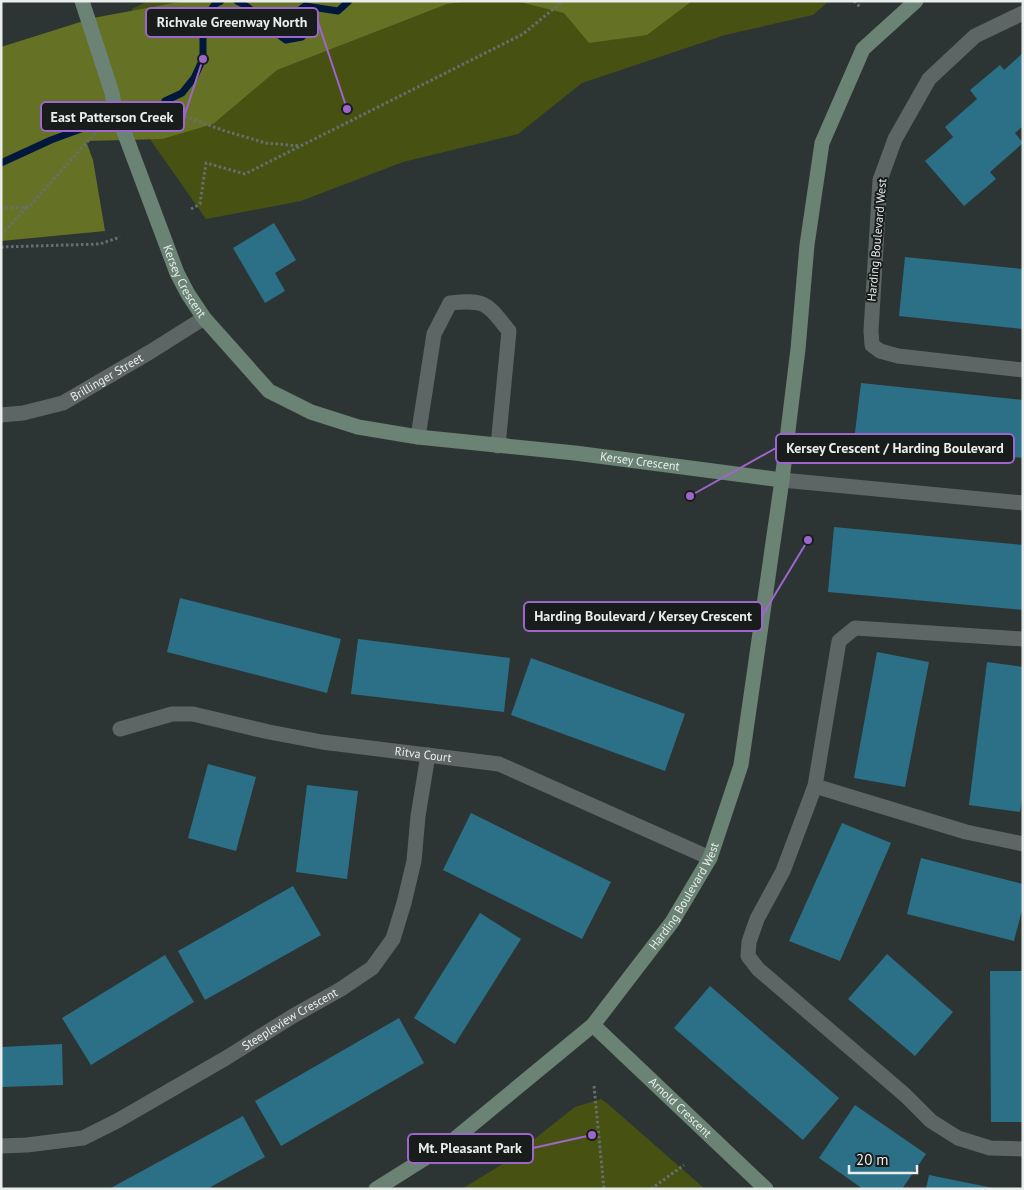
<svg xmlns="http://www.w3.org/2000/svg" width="1024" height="1190" font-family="'PT Sans',sans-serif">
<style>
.green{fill:#475111}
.forest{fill:#657225}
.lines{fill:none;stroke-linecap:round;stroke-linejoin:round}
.stream{stroke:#01183c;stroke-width:7}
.building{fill:#2b7086}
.path{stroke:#676f6e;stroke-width:3;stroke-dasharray:2.5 2.5;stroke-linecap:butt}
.street{stroke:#5e6665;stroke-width:15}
.secondary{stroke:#6a8375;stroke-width:15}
.labels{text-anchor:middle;stroke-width:4;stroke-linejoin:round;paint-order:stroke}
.street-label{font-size:12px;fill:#e9eeed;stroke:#181c1b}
.leader{fill:none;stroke:#9c66cd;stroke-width:2}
.callout-dot{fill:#9c66cd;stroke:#181c1b;stroke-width:2}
.callout{fill:#181c1b;stroke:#9c66cd;stroke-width:2}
.callout-label{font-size:14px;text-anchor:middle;font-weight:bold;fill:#e9eeed}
</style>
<rect width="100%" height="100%" fill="#2d3534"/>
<path class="green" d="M148 1H829L813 15 725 35 582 83 518 134 403 162 301 201 206 219 147 135 132 9Z
M601 1099 609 1105 705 1189H462L504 1163 575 1107Z"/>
<path class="forest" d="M185 1H469L447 4 277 70 213 124 162 139 86 141 93 160 105 231 1 241V47L93 18Z
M516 1H692L647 35 589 43 564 13Z"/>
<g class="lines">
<path class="stream" d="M237 1C257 10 268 29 286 40L302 37 298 11 305 6 338 11 349 1
M165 101 182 93 194 78 203 59V21L215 4 221 1
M1 163 51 140 89 126"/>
</g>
<path class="building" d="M1023 53V126L1015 133 1023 143 990 172 996 179 964 206 925 161 953 137 945 127 977 99 970 90 1000 65 1004 70Z
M274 223 296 260 275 273 285 291 265 303 233 248Z
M905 257 1023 269V329L899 316Z
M861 383 1023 400V458L854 441Z
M834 527 1023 545V610L828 592Z
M180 598 341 639 327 693 167 652Z
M358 639 510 658 504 712 351 694Z
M877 652 929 662 905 787 854 778Z
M531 658 685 714 665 771 511 715Z
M987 662 1023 667V791L1020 812 969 805Z
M208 764 256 777 236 851 188 838Z
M307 785 358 791 347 879 296 872Z
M471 813 611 882 582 939 443 870Z
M842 823 891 843 840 961 789 941Z
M921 858 1023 884V906L1014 941 907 914Z
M293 886 321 935 205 1000 178 951Z
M480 913 521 939 455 1044 414 1018Z
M887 954 953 1012 915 1056 848 999Z
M165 955 194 1002 91 1065 62 1018Z
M990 971H1023V1122H991Z
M710 986 839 1098 803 1140 674 1028Z
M399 1018 424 1063 281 1146 255 1101Z
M62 1044 63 1085 1 1087V1047Z
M855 1105 926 1154 902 1189H863L819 1158Z
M243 1116 265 1157 207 1189H109Z
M929 1175 993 1188V1189H926Z"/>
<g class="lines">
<path class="path" d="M854 1 860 7
M155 115 184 116 225 131 266 143 300 146
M1 208 29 207 96 132
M191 209 200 204 206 163 245 174 523 34 563 1
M1 235 27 207
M1 247 100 244 120 237
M594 1086 604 1189
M651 1189 684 1165"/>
<g class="street">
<path d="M1023 13 975 36 929 79 895 139 880 180 871 331 872 345 880 351 898 356 1023 370"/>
<path id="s1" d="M1 415 23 413 63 403 150 352 204 318"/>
<path d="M418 437 434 334 450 303C487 299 487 304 509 331L498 446"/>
<path d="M782 480 1023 503"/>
<path d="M1023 639 855 628 839 641 815 786 783 871 757 919 749 942 748 956 758 969 905 1095 931 1121 958 1138 990 1148 1023 1149"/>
<path id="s2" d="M120 729 172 714H193L269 732 322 742 499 764 710 858"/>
<path d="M815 786 966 832 1023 844"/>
<path id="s3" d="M1 1146 27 1145 83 1138 117 1121 226 1058 293 1016 341 989 372 968 393 939 404 903 414 861 418 816 428 755"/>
</g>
<g class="secondary">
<path id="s4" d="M82 1 112 93 114 105 177 273 188 294 204 318 269 391 311 412 358 427 418 437 575 453 782 480"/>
<path id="s5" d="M593 1025 766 1189"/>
<path id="s6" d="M376 1189 451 1142 593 1025 672 922 710 858 741 765 782 480 798 349 807 245 822 143 863 49 916 1"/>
</g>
</g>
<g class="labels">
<g class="street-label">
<text transform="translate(877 240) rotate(-85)" y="4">Harding Boulevard West</text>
<text dy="4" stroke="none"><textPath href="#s4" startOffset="299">Kersey Crescent</textPath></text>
<text dy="4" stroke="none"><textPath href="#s1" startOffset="114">Brillinger Street</textPath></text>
<text dy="4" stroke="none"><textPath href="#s4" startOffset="819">Kersey Crescent</textPath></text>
<text dy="4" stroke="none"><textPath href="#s2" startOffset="309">Ritva Court</textPath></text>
<text dy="4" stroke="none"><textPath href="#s6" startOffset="431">Harding Boulevard West</textPath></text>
<text dy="4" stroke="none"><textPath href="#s3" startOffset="321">Steepleview Crescent</textPath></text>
<text dy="4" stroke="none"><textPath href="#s5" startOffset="120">Arnold Crescent</textPath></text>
</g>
</g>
<path class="leader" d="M347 109L318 22M203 59L184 117M690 496L776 448M808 540L762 616M592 1135L533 1148"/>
<g class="callout-dot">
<circle cx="347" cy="109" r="5"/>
<circle cx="203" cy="59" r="5"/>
<circle cx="690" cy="496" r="5"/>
<circle cx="808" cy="540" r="5"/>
<circle cx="592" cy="1135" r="5"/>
</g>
<g class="callout">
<rect x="146" y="8" width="172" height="29" rx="5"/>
<rect x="41" y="102" width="143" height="29" rx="5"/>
<rect x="776" y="434" width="238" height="29" rx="5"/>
<rect x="524" y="602" width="238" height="29" rx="5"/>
<rect x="408" y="1134" width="125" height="29" rx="5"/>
</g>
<g class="callout-label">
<text x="232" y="27">Richvale Greenway North</text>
<text x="112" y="122">East Patterson Creek</text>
<text x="895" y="453">Kersey Crescent / Harding Boulevard</text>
<text x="643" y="621">Harding Boulevard / Kersey Crescent</text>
<text x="470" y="1153">Mt. Pleasant Park</text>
</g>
<rect width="1024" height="1190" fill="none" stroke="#e9eeed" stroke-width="5"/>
<path d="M849 1165v8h68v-8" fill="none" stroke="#e9eeed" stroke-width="2.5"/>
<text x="856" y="1165" font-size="15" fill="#e9eeed" stroke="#181c1b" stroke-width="4" paint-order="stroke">20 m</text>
</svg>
